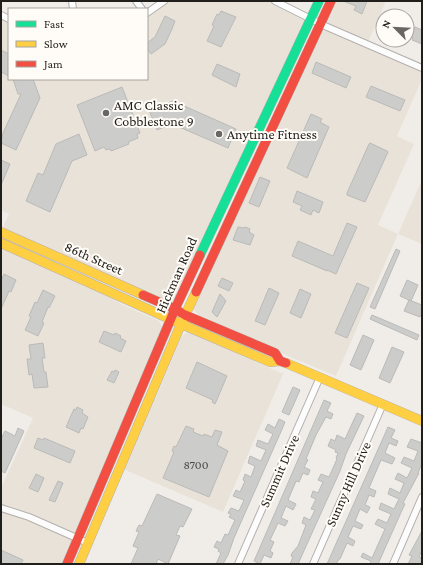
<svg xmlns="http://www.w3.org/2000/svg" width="423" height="565" font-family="'Crimson Pro',serif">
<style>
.built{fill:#e9e2d8}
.building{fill:#cccdcb;stroke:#babab9}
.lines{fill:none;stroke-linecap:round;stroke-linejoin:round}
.street-casing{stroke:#b3b0ae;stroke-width:8}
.fast-casing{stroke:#b3b0ae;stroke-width:10}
.slow-casing{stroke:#b3b0ae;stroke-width:10}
.jam-casing{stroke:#b3b0ae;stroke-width:10}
.street{stroke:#fdfcfc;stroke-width:6}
.fast{stroke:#16e098;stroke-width:9}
.slow{stroke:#ffcf43;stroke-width:9}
.jam{stroke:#f24e42;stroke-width:9}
.poi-dot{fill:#696764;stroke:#fffcf7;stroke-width:1.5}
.labels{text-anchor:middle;stroke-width:4;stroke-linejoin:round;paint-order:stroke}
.number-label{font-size:12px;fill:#4c4a48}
.poi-label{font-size:14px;fill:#211f1c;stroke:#fffcf7;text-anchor:start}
.street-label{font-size:14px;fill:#211f1c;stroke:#fffcf7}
</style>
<rect width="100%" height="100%" fill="#f0ede9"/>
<path class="built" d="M164 1H275L311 19 175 309 1 231 9 214 1 210V15L9 19V79H147V13Z
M334 1H386L368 42 329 24 326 19Z
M322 31H327L342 37 422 71V79L397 136 414 144 378 225 398 234 422 180V244L398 234 336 376 259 344 238 332 198 315 193 308Z
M1 247 102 293 123 305 159 321 162 327 63 564H1V488L33 418 1 404Z
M188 332 216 343 242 356 281 373 284 372 223 512 123 469 143 420 157 395 181 338 183 335Z"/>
<path class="building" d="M343 1H367L362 14 354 10 356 6Z
M221 11 236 17 221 47 207 41 214 26 212 25 217 14 219 15Z
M165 16 175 21 172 29 165 44 151 54 147 49V43L155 37Z
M415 27 422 30V44L412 40 413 38 410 36Z
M1 50 9 54V76L1 72Z
M316 62 351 77 346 88 312 73Z
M217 64 240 74 236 87 212 75Z
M13 79H33L40 98 16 150 1 143 3 133 21 94H18Z
M371 86 405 100 400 111 366 97Z
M122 87 140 133 137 134 138 138 128 142 129 144 111 151 110 149 106 150 104 147 95 151 77 105Z
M173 101 236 129 228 148 172 124 157 130 149 110Z
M311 114 322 119 320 122 329 127 307 178 287 168Z
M79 134 87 155 72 161 50 212 26 201 38 173 43 175 56 144Z
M370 143 387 151 388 152 365 202 347 195V193L369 144Z
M1 160 10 164 1 185Z
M260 177 270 181 259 207 249 203Z
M297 191 323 202 319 213 313 210 311 215 300 210 302 206 293 202Z
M347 223 357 227 336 274 327 270V271L292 256 298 241 333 256Z
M238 227 244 228 245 227 250 229 249 232 254 235 250 245 233 240Z
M396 249 400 251 375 309 370 307Z
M4 274 16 280 11 292 9 291 1 309V281Z
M222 278 233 283 229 291 218 286Z
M407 280 418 285 411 301 400 296Z
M357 283 369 288 347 338 335 333Z
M269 288 279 293 265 325 255 321Z
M300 289 311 294 301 318 290 313Z
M43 290 55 296 49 308 48 307 42 322 44 323 38 336 25 330 31 317 29 316 35 302 37 303Z
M220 294 226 301 217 317 212 312Z
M409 300 422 305V312L420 317 404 311Z
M372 315 419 335 417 340 370 319Z
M104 331 114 335 115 333 121 336 120 338 126 341 121 352 99 342Z
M363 335 374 340 361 370 350 365Z
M43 343 45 358H42L44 372H46L48 387 34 388 32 374 29 375 27 359H31L29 345Z
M392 347 404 352 390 383 379 378Z
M197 362 227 376 215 404 212 402 213 400 186 388Z
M115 370 119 372 114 383 107 380 112 371 114 372Z
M293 387 300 390 289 415 282 412Z
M324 400 331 403 327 411 333 414 331 419 326 417 316 435 306 459 308 460 304 467 310 470 308 475 303 473 299 482 296 481 288 500 296 504 293 510 286 506 281 518 288 521 285 526 278 523 270 540 274 542 270 551 273 553 271 558 264 555 260 564 254 561Z
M77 407 83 410 82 413 88 417 83 429 81 428 79 433 66 427 74 409 76 410Z
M357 413 364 416 346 454 340 471 298 564H290L293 557 291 556 292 553 298 546 306 525 302 523 304 517 310 520 315 510 311 509 316 499 311 497 313 491 318 493 323 482 318 480 321 474 329 477 337 459 336 458 338 453 335 452 336 450 328 446 331 439 335 441 337 435 345 439Z
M279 419 285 422 283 427 234 538 228 555 223 564H216L221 553 218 551 219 549 214 547 217 541 221 543 225 534 228 535 235 520 229 517 231 514 228 513 231 508 239 511 244 500 233 496 236 490 240 492 245 481 243 480 245 474 251 477 255 466 248 463 250 456 261 461 266 450 256 446 258 440 268 444 273 434 265 430 268 424 275 428Z
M186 426 194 429 193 432 203 436 204 434 212 437 215 430 222 432 217 445 228 451 209 497 163 478 174 452 172 451 174 446 176 447Z
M388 427 395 430 391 438 398 441 396 446 389 443 385 453 395 458 392 464 381 460 369 488 376 491 374 497 369 495 365 505 370 507 367 513 360 509 355 521 363 525 361 529 353 526 348 537 355 541 353 546 347 543 340 559H339L336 564H327Z
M18 428 24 431 5 473 1 471V439L5 431 15 436Z
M38 438 43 440 44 438 75 451 70 463 34 448Z
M411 439 422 443V463L418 473H419L403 503 405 504 403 508 378 564H370L371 561 361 557 363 553 372 558 385 529 375 524 378 519 387 523 391 514 379 509 381 503 394 509 399 499 388 494 390 488 400 493 404 483 395 479 398 473 407 478 412 468 401 463 404 457 414 461 418 451 407 447Z
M36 474 44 478 38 492 29 488Z
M58 481 63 483 55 502 49 500Z
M157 494 192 509 183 527 180 526 176 535 180 536 168 564 158 559 156 564H131L138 548 133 546 139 532 136 531 139 525 142 526Z
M422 531V550L419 557 422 558V564H408L412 556 409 555Z
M1 550 23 560 21 564H1Z"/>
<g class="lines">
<g class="street-casing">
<path id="street" d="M72 1 73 9
M136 1 142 9
M275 1 325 26 422 68
M147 13 164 1
M1 15 9 19
M1 508 29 517 88 543
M238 564 320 377
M313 564 383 404
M393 564 422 497"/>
</g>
<g class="fast-casing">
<path id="fast" d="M200 255 319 1"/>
</g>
<g class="slow-casing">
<path id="slow" d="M1 232 143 295
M1 243 181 324 270 362 280 361
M286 363 422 421
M79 564 181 324 196 292"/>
</g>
<g class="jam-casing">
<path id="jam" d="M196 292 331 1
M143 295 175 309 185 315 275 353 280 361 286 363
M67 564 175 309 200 255"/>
</g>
<use href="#street" class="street"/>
<use href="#fast" class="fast"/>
<use href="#slow" class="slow"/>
<use href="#jam" class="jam"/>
</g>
<g class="poi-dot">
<circle cx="106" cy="113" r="4"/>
<circle cx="219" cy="134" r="4"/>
</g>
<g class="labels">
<g class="number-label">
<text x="196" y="469">8700</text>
</g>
<g class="poi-label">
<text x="114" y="110">AMC Classic<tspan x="114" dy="16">Cobblestone 9</tspan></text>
<text x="227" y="139">Anytime Fitness</text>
</g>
<g class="street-label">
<text transform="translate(94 258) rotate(24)" y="5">86th Street</text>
<text transform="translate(176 275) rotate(-66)" y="5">Hickman Road</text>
<text transform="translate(279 471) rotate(-66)" y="5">Summit Drive</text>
<text transform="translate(348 484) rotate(-66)" y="5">Sunny Hill Drive</text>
</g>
</g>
<rect width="423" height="565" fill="none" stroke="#211f1c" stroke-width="4"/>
<rect x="8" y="8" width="140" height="72" fill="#fffcf7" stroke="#a6a49f"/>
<rect x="16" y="21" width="20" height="6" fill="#16e098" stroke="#a6a49f"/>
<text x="44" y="28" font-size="12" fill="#211f1c">Fast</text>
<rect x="16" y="41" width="20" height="6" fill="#ffcf43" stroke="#a6a49f"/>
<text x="44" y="48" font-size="12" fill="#211f1c">Slow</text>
<rect x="16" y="61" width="20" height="6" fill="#f24e42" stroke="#a6a49f"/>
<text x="44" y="68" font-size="12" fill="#211f1c">Jam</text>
<g transform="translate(395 28) rotate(294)"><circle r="19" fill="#fffcf7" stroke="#a6a49f"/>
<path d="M0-3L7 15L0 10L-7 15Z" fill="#696764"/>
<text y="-6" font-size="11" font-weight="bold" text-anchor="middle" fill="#211f1c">N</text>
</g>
</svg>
